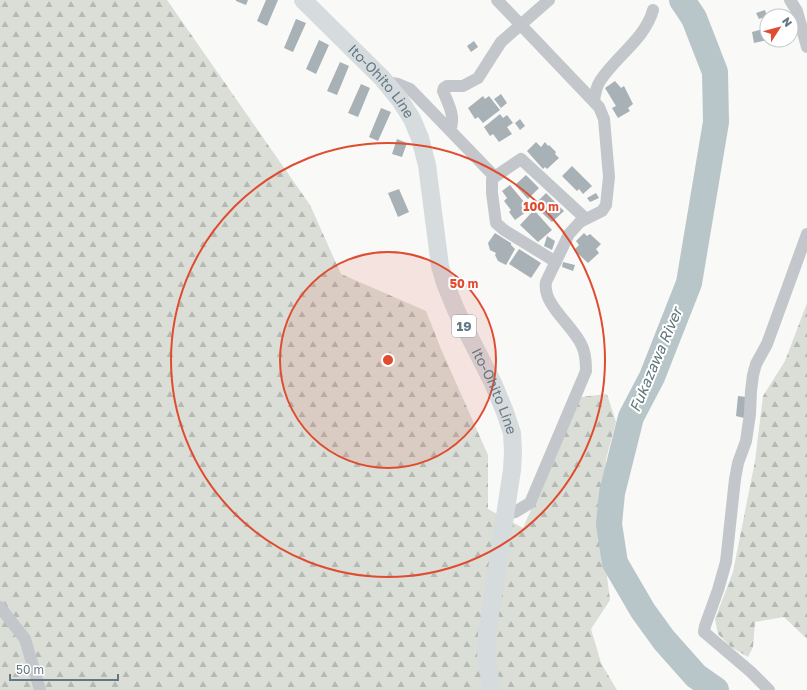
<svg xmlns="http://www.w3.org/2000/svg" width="807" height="690" font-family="'Golos Text',sans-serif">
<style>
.forest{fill:url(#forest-firs)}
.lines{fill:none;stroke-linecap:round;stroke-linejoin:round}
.river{stroke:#b8c6c9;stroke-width:26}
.building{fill:#a7b1b6}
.street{stroke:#c3c7cb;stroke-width:12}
.primary{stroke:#d6dbde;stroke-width:18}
.ring{fill:none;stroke:#e04c30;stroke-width:2}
.labels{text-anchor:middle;stroke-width:4;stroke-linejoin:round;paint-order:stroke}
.shield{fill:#fff;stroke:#93a0a8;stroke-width:1}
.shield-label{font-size:13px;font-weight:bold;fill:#657782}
.street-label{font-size:14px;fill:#657782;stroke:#fff}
.water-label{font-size:15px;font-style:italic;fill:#60767c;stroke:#fff}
.centre{fill:#e04c30;stroke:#fff;stroke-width:2}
.ring-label{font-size:12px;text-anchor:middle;font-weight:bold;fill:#e04c30;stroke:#fff;stroke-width:4;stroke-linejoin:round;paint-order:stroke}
</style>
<defs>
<pattern id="forest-firs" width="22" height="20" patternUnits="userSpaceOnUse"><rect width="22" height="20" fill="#daded6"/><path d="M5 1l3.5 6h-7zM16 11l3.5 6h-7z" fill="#b4b9b3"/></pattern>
</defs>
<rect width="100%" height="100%" fill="#f9f9f7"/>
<path class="forest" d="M0 0H167L310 205 341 274 426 311 441 349 488 455V509L523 528 581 397 607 394 616 422 606 459 601 529 610 600 591 629 601 663 617 690H0Z
M807 303V639L784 617 755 622 753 647 748 657 731 647 718 634 715 619 733 572 755 461 763 396 785 361Z"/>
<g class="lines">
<path class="river" d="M682 0 694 18 715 72 716 122 689 283 652 377 631 417 612 493 609 524 615 563 643 611 664 640 696 676 716 690"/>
</g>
<path class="building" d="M236 0H248L246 5 236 1Z
M266 0H278L267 26 257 21Z
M765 10 767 16 759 19 756 13Z
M296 19 306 23 293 52 284 48Z
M767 28V40L754 43 752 32Z
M319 40 329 45 316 74 306 69Z
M474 41 478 47 471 52 467 46Z
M340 62 349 66 337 95 327 91Z
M615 81 621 88 624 86 633 104 628 108 630 111 618 118 612 108 616 106 605 88Z
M361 84 370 88 358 117 348 113Z
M501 94 507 103 501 108 494 99Z
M483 96 485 99 489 96 500 110 483 123 478 117 475 119 468 108Z
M381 108 391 112 378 141 369 137Z
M500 114 503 118 507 115 513 123 507 127 512 134 499 142 493 134 490 136 484 127Z
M520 119 525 126 520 130 515 123Z
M397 139 407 143 402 157 392 154Z
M536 142 541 147 545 142 548 146 549 145 556 152 555 154 559 158 547 169 545 167 543 169 527 151Z
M572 166 592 186 583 194 579 189 577 191 562 176Z
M526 175 539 188 528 199 515 185Z
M510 185 530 209 515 220 509 212 511 210 504 201 507 198 502 191Z
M399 189 409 212 398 217 388 193Z
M546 193 564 211 552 222 542 213 544 211 536 203Z
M596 193 599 198 590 202 587 198Z
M534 210 552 230 538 242 520 225Z
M495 233 511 243V245L515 249 506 265 498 261 495 255 496 253 490 250 488 243Z
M584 233 587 236 590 234 601 244 596 249 599 253 588 263 574 250 579 245 576 241Z
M547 236 555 241 552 250 544 246Z
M519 249 541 263 531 278 509 264Z
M563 262 575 265 573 271 562 267Z
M738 396 747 397 744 418 736 416Z"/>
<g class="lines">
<path class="street" d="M497 0 599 107 604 119 609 177 606 205 602 211 580 222 569 234 546 282C542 305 574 326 582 346 586 354 586 363 586 371L530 503 515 512 505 514
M790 0 797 11 807 47
M385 82 398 84 410 89 495 177
M594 101C595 94 596 87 600 81 616 56 645 39 653 10
M450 130C456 117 448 103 443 91L444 88 447 86H463L478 78 501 42 549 0
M556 262 504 230 496 223 492 193V180L493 178 521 159 586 219
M0 607 25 639 40 690
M769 690 751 672 704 632 705 626 718 590 726 562 735 479 738 463 746 441 750 414 751 391 753 375 756 364 767 344 807 234"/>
<path class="primary" id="s1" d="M303 0 382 78 400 100 412 119 420 138 427 165 440 266 445 283 456 310 493 383 505 412 512 433 513 452 512 470 487 634 486 657 492 690"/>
</g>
<circle cx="388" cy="360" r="108" fill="#e04c30" fill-opacity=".12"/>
<g class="ring">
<circle cx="388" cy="360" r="108"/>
<circle cx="388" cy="360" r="217"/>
</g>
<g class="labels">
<rect class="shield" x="452" y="315" width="24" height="22" rx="3"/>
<g class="shield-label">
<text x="464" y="331">19</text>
</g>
<g class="street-label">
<text dy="5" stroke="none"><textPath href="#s1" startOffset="113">Ito-Ohito Line</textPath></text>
<text dy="5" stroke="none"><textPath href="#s1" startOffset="449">Ito-Ohito Line</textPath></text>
</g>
<g class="water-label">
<text transform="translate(656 360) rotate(-67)" y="5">Fukazawa River</text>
</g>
</g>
<circle cx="388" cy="360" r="6" class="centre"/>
<g class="ring-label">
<text x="541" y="211">100 m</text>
<text x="464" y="288">50 m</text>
</g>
<g transform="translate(779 28) rotate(54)"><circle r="19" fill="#ffffff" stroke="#c1c9cd"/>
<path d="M0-3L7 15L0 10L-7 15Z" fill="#e04c30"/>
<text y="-6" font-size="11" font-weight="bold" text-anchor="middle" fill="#657782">N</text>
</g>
<path d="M10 674v6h108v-6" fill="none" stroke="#657782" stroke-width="2"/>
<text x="16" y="674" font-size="12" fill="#657782" stroke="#ffffff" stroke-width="3" paint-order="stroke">50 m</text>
</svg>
